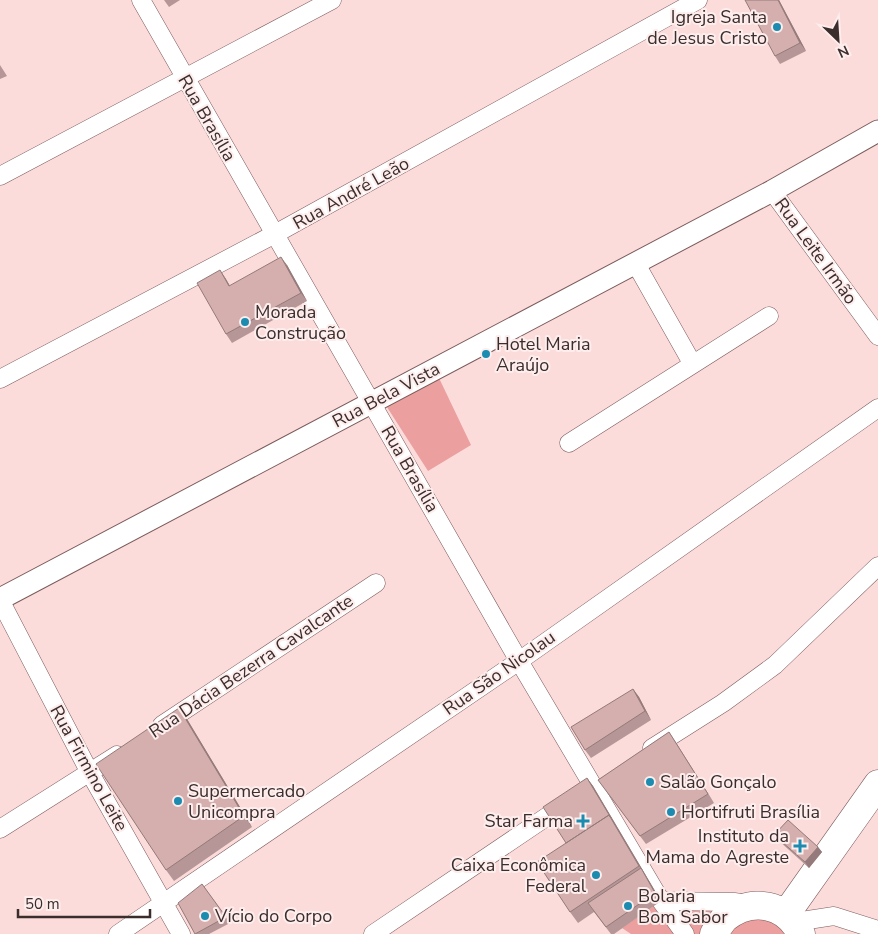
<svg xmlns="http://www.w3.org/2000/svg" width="878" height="934" font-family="'Nunito Sans',sans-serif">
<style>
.green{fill:#ec9f9f}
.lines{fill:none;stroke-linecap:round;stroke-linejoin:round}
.minor-casing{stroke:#7b5b5a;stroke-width:19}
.tertiary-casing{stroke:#7b5b5a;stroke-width:23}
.primary-casing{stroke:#7b5b5a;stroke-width:29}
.minor{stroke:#fff;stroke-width:18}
.tertiary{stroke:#fff;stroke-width:21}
.primary{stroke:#fff;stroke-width:28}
.wall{fill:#b69696}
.shaded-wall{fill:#947a7a}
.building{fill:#d4afae;stroke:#947a7a}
.poi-dot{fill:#1b8bb0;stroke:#fdeeed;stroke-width:2}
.labels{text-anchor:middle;stroke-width:4;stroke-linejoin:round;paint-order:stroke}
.poi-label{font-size:18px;fill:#3c2d2d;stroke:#fdeeed;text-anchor:start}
.street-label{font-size:18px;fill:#3c2d2d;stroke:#fdeeed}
</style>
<rect width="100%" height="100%" fill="#fbdcdb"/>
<path class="green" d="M439 378 471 445 428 471 385 404Z
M661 901 734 902 801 934H631L622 928Z"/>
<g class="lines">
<g class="minor-casing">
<path id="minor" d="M141 0 519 661 661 901 685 934
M0 176 332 0
M772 191 878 336
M636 264 692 363
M0 379 275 234 698 0
M569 443 769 316
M0 600 90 773 181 934
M162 725 376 583
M652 748 723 703 775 665 878 566
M0 829 117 755
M661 901 734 902 748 904
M795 922 834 916 878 930
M118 934 519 661 878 408
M373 934 567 803"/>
</g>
<g class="tertiary-casing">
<path id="tertiary" d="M0 599 772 191 878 131"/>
</g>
<g class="primary-casing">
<path id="primary" d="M786 914 878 784
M714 934C717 929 721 922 725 918 752 897 786 903 801 934"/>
</g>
<use href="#minor" class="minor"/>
<use href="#tertiary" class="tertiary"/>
<use href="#primary" class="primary"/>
</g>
<path class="wall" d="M164 0H180L169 7Z
M779 0 806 51 780 64 775 56Z
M0 65 7 76 0 79Z
M287 265 307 301 232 343 226 334 220 270 230 286Z
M633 689 639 697 651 720 591 758 585 750Z
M179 708 187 719 252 827 174 881 166 870Z
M669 732 714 803 646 844 598 780Z
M587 778 593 786 661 901 614 934H611L594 912 578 923 570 912Z
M774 835 818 847 822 852 809 868 778 840Z
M202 884 230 923 209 934H195Z"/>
<path class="shaded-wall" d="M778 0H779L806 51 800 43Z
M281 257 287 265 307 301 301 293Z
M220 270 226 279 235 295 229 286Z
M633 689 639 697 651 720 645 711Z
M179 708 187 719 252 827 244 816Z
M669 732 675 741 714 803 708 794Z
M587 778 593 786 661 901 655 893Z
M818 847 822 852 809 868 805 862Z"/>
<path class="building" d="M745 0H778L800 43 775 56Z
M281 257 301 293 226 334 197 283 220 270 229 286Z
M633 689 645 711 585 750 571 727Z
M179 708 244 816 166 870 96 764Z
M669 732 708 794 640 836 598 780Z
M587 778 611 818 609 815 566 843 543 807Z
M609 815 639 866 570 912 537 862Z
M788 820 818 847 805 862 774 835Z
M641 868 655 893 606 927 588 903Z
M202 884 226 917 195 934 178 903Z"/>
<g class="poi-dot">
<circle cx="777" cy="27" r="5"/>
<circle cx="245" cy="322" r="5"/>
<circle cx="486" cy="354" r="5"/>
<circle cx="650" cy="782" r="5"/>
<circle cx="178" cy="801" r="5"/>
<circle cx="671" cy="812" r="5"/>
<path d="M580.5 813.5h5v5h5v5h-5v5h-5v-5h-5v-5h5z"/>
<path d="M797.5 838.5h5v5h5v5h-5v5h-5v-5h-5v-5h5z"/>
<circle cx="596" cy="875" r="5"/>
<circle cx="628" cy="906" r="5"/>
<circle cx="205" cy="916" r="5"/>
</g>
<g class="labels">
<g class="poi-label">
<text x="767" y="23" text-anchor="end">Igreja Santa<tspan x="767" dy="21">de Jesus Cristo</tspan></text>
<text x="255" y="318">Morada<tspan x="255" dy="21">Construção</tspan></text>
<text x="496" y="350">Hotel Maria<tspan x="496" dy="21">Araújo</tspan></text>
<text x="660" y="788">Salão Gonçalo</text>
<text x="188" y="797">Supermercado<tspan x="188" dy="21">Unicompra</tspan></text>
<text x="681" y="818">Hortifruti Brasília</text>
<text x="573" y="827" text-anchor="end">Star Farma</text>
<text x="789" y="842" text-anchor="end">Instituto da<tspan x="789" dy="21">Mama do Agreste</tspan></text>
<text x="586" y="871" text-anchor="end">Caixa Econômica<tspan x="586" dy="21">Federal</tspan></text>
<text x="638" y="902">Bolaria<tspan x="638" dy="21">Bom Sabor</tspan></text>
<text x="215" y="922">Vício do Corpo</text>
</g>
<g class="street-label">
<text transform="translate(207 118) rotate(60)" y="6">Rua Brasília</text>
<text transform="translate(351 193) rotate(-29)" y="6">Rua André Leão</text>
<text transform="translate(816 251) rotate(54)" y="6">Rua Leite Irmão</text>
<text transform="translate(386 395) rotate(-28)" y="6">Rua Bela Vista</text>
<text transform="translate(410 469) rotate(60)" y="6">Rua Brasília</text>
<text transform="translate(251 666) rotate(-34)" y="6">Rua Dácia Bezerra Cavalcante</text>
<text transform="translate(499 673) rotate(-35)" y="6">Rua São Nicolau</text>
<text transform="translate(89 768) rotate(61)" y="6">Rua Firmino Leite</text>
</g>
</g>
<g transform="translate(838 40) rotate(155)" stroke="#fdeeed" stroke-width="4" paint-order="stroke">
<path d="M0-4L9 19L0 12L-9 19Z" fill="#3c2d2d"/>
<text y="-8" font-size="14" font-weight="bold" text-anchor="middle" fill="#3c2d2d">N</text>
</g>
<path d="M18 909v8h132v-8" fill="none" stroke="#3c2d2d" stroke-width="2.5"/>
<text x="25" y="909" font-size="15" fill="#3c2d2d" stroke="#fdeeed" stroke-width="4" paint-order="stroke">50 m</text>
</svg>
